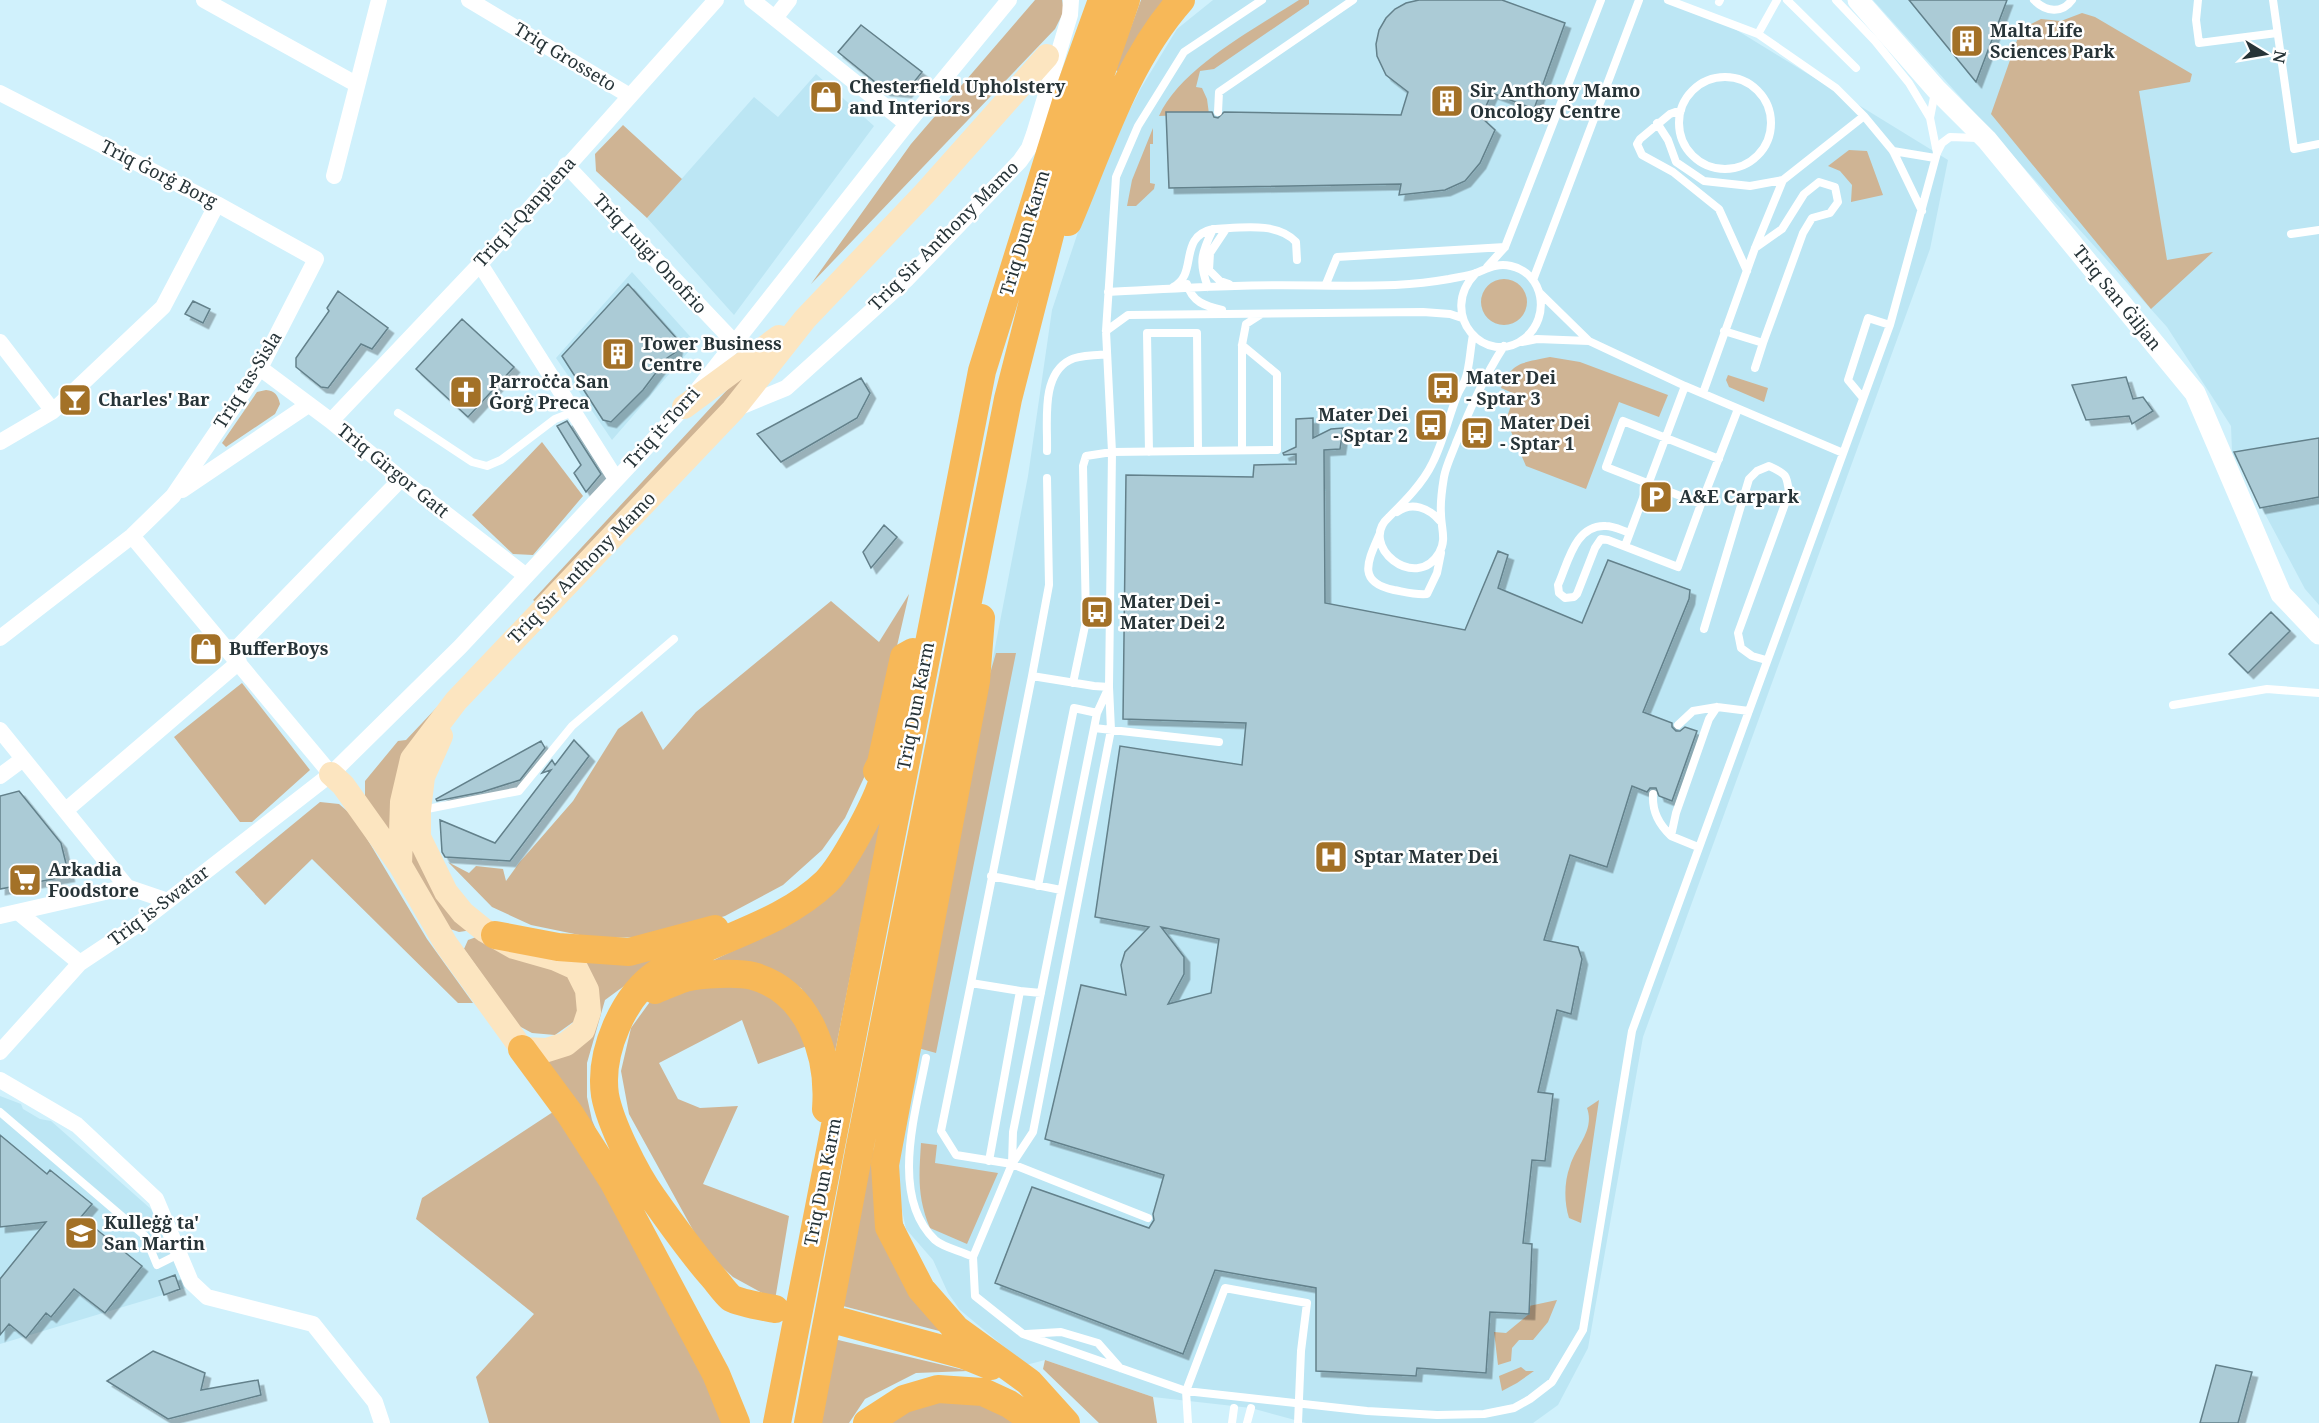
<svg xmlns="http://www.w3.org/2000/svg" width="2319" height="1423" font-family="'Noto Serif',serif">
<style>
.built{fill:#bce6f4}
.green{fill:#cfb494}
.building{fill:#abcbd6;stroke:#63818b;stroke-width:1.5;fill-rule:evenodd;filter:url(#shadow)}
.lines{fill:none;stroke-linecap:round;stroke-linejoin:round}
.service{stroke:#fff;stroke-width:8}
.minor{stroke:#fff;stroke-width:16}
.tertiary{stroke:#fff;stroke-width:21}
.secondary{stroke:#fce5c0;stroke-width:24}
.trunk{stroke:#f7b858;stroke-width:28}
.labels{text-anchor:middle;stroke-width:5;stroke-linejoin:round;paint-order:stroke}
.poi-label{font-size:18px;font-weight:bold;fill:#273438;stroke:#fff;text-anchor:start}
.street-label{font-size:18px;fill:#273438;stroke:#fff}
</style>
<defs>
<filter id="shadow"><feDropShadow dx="5.5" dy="5.5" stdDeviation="0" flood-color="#0004"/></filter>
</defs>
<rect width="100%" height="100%" fill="#d0f1fc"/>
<path class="built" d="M1213 0H1678L1717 18 1948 160 1930 249 1643 1037 1588 1348 1558 1405 1533 1423H1306L1251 1408 1153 1397 1045 1360 1026 1365 960 1310 948 1293 933 1260 906 1229 897 1186 901 1136 1028 476 1052 310 1099 169 1141 88 1177 29Z
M1873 0H2319V605L2305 589 2232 452 2231 426 2167 327Z
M816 74 874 126 734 315 647 218 754 97 778 117Z
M632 272 696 343 612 440 556 358Z
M0 1096 21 1104 23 1109 40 1119 51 1121 151 1209 186 1288 0 1344Z"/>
<path class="green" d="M1035 0H1062L1064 11 1055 29 811 284 911 144Z
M1141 0H1169L1123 73 1115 70Z
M1299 0H1309V4L1214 69 1200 71 1196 87 1202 88 1207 99 1209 114 1159 116C1180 68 1256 28 1299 0Z
M2082 13 2095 17 2192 74 2190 82 2139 91 2167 260 2213 252 2151 309 1991 114 2021 29 2041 19 2061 21Z
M623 125 682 179 647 218 596 171 595 154Z
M1153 128V144H1150V183L1155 184 1154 189 1136 206H1127L1132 180Z
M1849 150 1867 151 1883 195 1851 202 1852 185 1840 171 1828 166Z
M1481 302a23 23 0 1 1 46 0a23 23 0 1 1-46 0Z
M1550 357 1580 362 1668 395 1659 417 1619 402 1586 489 1526 466 1506 420 1515 394 1501 388C1512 361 1523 363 1550 357Z
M1728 375 1768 388 1764 402 1729 387 1726 380Z
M740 376 745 381 536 602 533 600Z
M266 390C275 391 278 395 280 404L275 414 226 447 222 443 257 392Z
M542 442 583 496 533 555 513 554 472 515Z
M909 594 869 767 845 818 822 850 783 885 725 916 695 925 650 937 594 938 531 925 492 907 448 862 469 873 476 866 503 869 506 881 519 863 573 801 618 729 642 711 663 750 696 712 831 601 879 642Z
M996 653H1016L936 1053 918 1048 989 677Z
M471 671 395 840 365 800V781L398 741 406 740Z
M242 683 310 770 252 822H240L174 737Z
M320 802 339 804 354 817 427 939 473 1003H458L312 859 265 905 235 872Z
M885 802 833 1062 825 1024 801 988 767 970 706 964 753 941Z
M412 816 472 930 459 932 447 928 411 862Z
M479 936 554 966 572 979 580 998 576 1020 555 1035 532 1033 519 1026 464 949 468 940Z
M696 942 650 967 605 1000 587 1063V1097L592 1120 601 1142 539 1060 589 1030 570 956Z
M733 978 789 1006 807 1046 758 1064 742 1020 659 1063 678 1099 700 1108 738 1106 703 1184 789 1216 775 1300 733 1277 704 1250 629 1114 621 1071 631 1028 652 999Z
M1599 1100 1581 1223 1569 1218C1564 1202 1564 1182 1570 1166 1576 1146 1595 1130 1587 1108Z
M559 1108 685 1327 722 1423H489L476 1377 534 1314 416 1219 422 1198Z
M921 1143 937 1145 935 1163 998 1173 967 1244 930 1228C917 1197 919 1176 921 1143Z
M872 1146 947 1333 843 1306Z
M1557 1300 1548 1322 1533 1340H1519L1512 1348 1511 1361 1498 1365 1494 1332 1506 1333 1529 1314V1306Z
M834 1339 968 1371 916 1373 865 1399 849 1423H817Z
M1045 1360 1153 1397 1157 1423H1099L1043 1369Z
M1521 1367 1526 1371H1534L1517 1383 1502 1391 1499 1376Z
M989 1400 1013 1423H878L906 1404Z"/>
<path class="building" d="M1419 0H1502L1565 23 1534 109 1492 93 1481 117 1495 130 1480 163 1465 181 1445 190 1399 195 1401 184 1169 188 1166 112H1212L1214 117 1218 118 1224 112 1401 115 1408 92 1386 75 1377 56 1376 44 1379 30 1386 18 1395 9 1406 3Z
M1909 0H2007L1976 82Z
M861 25 922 72 906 92 885 90 838 52Z
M628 284 678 340 676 352 667 358 643 390 611 422 603 420 562 356Z
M338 291 388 328 372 349 361 344 328 388 321 387 296 367V358L329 311 327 308Z
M193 301 210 309 203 323 185 314Z
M462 319 514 367 468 417 416 369Z
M2126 377 2133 399 2143 397 2153 411 2132 424 2129 416 2086 420 2072 385Z
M861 378 870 393 857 418 781 462 757 434Z
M1313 418V438L1331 429 1343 428 1340 449 1324 450 1325 603 1465 630 1498 551 1508 555 1498 588 1582 623 1608 560 1690 590 1689 599 1643 712 1672 723V727L1676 731H1680L1685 727 1697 731 1672 801 1659 796 1656 788H1650L1647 792 1632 786 1607 867 1570 855 1544 940 1578 947 1582 959 1571 1014 1557 1010 1538 1092 1553 1094 1545 1161 1532 1160 1523 1243 1532 1244 1529 1314 1490 1312 1486 1373 1417 1368 1416 1376 1316 1371V1288L1215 1270 1183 1354 995 1283 1032 1187 1149 1228 1154 1220 1153 1214 1164 1175 1045 1139 1081 985 1126 995 1121 965 1125 952 1149 927 1095 917 1120 746 1242 765 1246 723 1123 719 1126 475 1253 477 1254 465 1296 464V454L1284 455 1283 453 1296 447V419ZM1161 927 1219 939 1211 993 1168 1004 1184 974V957Z
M567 421 601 474 586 492 574 473 581 465 557 426Z
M2319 438V497L2260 508 2234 452Z
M884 525 897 537 871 568 863 552Z
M2271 612 2290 631 2248 673 2229 654Z
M574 740 589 756 510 861 445 857 442 852 440 820 495 843 551 770 542 773 552 760 555 765Z
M541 741 545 748 520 780 482 792 437 801 436 799Z
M19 791 61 843 69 876 0 889V796Z
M0 1135 47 1174 50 1170 92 1204 81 1217 142 1266 105 1313 74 1289 51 1317 46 1313 26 1338 9 1324 0 1335V1279L46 1222 0 1227Z
M175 1275 180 1289 164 1295 159 1281Z
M153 1351 205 1373 201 1390 258 1380 261 1395 168 1419 107 1381Z
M2216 1365 2252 1372 2238 1423H2200Z"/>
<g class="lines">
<path class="service" d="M1262 0 1184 52 1138 126 1116 177 1106 331 1112 452 1109 687 1111 730 1033 1132 1012 1164 973 1257 975 1296 1023 1334 1186 1391 1367 1411 1437 1415 1484 1414 1514 1408 1530 1399 1552 1382 1583 1330 1632 1031 1890 325 1937 153 1942 143 1950 137 1978 138
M1668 0 1758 34 1836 88 1864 116 1893 151 1922 211
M1787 0 1856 68
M1836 0 1875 41 1909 83 1930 118
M2034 0C2046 12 2062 14 2072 0
M2198 0 2196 20 2199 43 2277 33
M2273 0 2294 149 2319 144
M1719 2 1720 0
M1758 34 1777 0
M1679 123a46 46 0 1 1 92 0a46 46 0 1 1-92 0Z
M1935 92 1930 118 1937 153
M1681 110 1670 114 1640 139 1637 144 1642 155 1673 172 1719 209 1747 271
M1218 112 1219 92 1353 0
M1657 123 1668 140 1676 162 1704 181 1750 186 1783 180
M1893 151 1935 158
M1213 229C1239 228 1277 221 1296 242L1297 260
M1226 229 1210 253 1209 270 1220 281 1229 284
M2291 234 2319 230
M1487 267 1505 247 1601 0
M1533 280 1639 0
M1187 284C1192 302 1205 306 1222 310
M1326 284 1337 257 1505 247
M1173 287C1199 274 1177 237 1213 229 1202 252 1198 262 1208 287
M1108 292C1150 290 1193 287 1235 286 1288 284 1342 287 1395 285 1413 284 1432 282 1449 279 1458 277 1468 276 1476 273 1489 268 1497 263 1511 266 1544 273 1551 317 1525 338 1486 369 1436 314 1476 273
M1106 331 1128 315 1423 312 1450 314 1462 318
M1724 331 1763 343 1803 233 1812 218 1830 213 1838 202 1835 187 1819 182 1804 194 1782 229 1755 248
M1473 335C1470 349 1470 367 1465 380 1463 385 1459 390 1457 396 1448 418 1443 443 1432 464 1423 483 1404 502 1389 517 1357 545 1416 593 1439 553 1447 540 1441 528 1441 514 1440 502 1442 489 1444 477 1446 466 1452 454 1456 443 1470 409 1484 377 1504 346
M1589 341 1685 386 1843 453
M1522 342 1537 339 1589 341 1540 293
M1755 368 1763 343
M1703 393 1755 248 1783 180 1864 116
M1863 398 1848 380 1868 318 1890 325
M398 413 472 462 487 466 501 460 555 419 573 412
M1242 450V345L1246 324 1260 315
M1047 451C1048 424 1040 375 1070 360 1079 355 1095 356 1106 354
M1149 452 1147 333H1197L1198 451
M1719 459 1623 421 1606 467 1701 504 1738 409
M1047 478 1049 585 1032 676 1094 686 1109 687
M1397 512C1412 501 1429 508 1440 521
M1380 533C1368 561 1356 582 1394 590 1405 592 1415 595 1427 594L1437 573 1441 553
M1630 533C1623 531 1614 526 1606 526 1575 524 1568 563 1558 585L1559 593 1565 598 1574 597 1577 594 1595 548 1601 539 1608 540 1678 567 1701 504
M1625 546 1685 386
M1704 629 1749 479 1757 471 1769 466C1786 474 1787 474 1789 493L1738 633 1741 648 1752 656 1766 660
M1073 683 1086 621 1083 466 1086 456 1112 452 1277 450V374L1242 345
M2173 705 2267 689 2319 693
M1678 725 1693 711 1717 707 1749 711
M1094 728 1219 742
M1653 794C1652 812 1659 824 1671 836
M422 810 519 791 572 726 674 639
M1698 847 1671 836 1676 813 1709 719 1717 707
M991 876 1061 890
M1038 886 1074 708 1097 713
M971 983 1032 676
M1020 991 1041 993
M926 1058C916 1112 889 1196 935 1240 944 1248 962 1251 973 1257
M0 1112 145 1236 157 1265 179 1254
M989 1161 1020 991 971 983 941 1131 956 1155 1012 1164 1148 1218
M1012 1164 1013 1132 1094 728 1097 713 1108 689
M1026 1334 1061 1332 1098 1343 1120 1368
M1188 1423 1186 1391 1225 1288 1307 1303 1301 1351 1298 1423
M1232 1423 1234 1408
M1247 1423 1251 1408"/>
<path class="minor" d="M204 0 356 84
M469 0 630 96
M752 0 907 124
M775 18 789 0
M0 93 217 204 316 259 260 368 173 496 132 536 0 638
M566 165 734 342
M334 176 379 0
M480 264 616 479
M0 342 53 411
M260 368 331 421 401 479 525 575
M735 409 786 388 907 279 1020 161 1029 148 1034 134 1070 15 1071 0
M331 421 480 264 716 0
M0 442 53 411 163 307 217 204
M182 490 308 405
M132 536 331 774
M232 653 401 479
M0 730 127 887
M0 776 23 759
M66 810 239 662
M18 912 80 963
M0 916 127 887 168 901
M0 1052 80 963 137 925 331 774 460 647 684 407 907 124 1009 0
M0 1080 77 1125 156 1199 191 1282 207 1297 313 1324 375 1402 382 1423"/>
<path class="tertiary" d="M1858 0 1936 89 1987 140 2195 393 2281 594 2319 634"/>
<path class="secondary" d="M684 407 779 337
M331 774 343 785 400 865 446 944 522 1049 547 1050 566 1044 583 1030 589 1012 587 990 576 968 556 959 514 947 484 930 463 913 446 892 419 837V810L423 777 441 736
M400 865 402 802 412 759 456 701 733 410 805 319 925 193 1047 56"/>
<path class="trunk" d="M1068 222C1100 147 1126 62 1181 0
M981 618 976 681 885 1165 889 1227 921 1289 956 1329 1029 1382 1066 1423
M877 771 881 763 904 657 913 652
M495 935 558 947 629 952 715 929
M655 990C665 986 675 981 685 978 700 974 738 972 753 976 810 992 830 1056 826 1109
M522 1049 570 1114 613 1181 716 1374 736 1423
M775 1309C764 1307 740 1303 731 1298 725 1293 719 1284 713 1277 691 1252 672 1225 653 1198 636 1175 610 1123 605 1095 599 1053 623 995 659 972 713 938 779 927 826 882 843 865 874 807 882 783 885 774 887 763 889 752
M843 1322 964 1355 991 1366
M777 1423 982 371 1071 86 1102 0
M808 1423 860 1146 1008 399 1064 180 1126 0
M867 1423 904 1399 938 1389 983 1392 1009 1404 1037 1423"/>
</g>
<defs>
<g id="building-square" transform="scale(1.725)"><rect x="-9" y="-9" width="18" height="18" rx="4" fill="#a37127" stroke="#fff"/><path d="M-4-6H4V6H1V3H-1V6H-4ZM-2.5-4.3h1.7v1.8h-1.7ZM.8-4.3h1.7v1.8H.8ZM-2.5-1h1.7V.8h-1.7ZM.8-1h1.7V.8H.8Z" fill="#fff"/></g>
<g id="shop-square" transform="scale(1.725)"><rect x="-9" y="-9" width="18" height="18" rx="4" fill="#a37127" stroke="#fff"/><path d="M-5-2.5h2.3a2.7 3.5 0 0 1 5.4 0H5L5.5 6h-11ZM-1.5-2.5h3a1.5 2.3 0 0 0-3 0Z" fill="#fff"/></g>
<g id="bus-square" transform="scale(1.725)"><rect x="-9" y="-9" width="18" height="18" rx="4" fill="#a37127" stroke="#fff"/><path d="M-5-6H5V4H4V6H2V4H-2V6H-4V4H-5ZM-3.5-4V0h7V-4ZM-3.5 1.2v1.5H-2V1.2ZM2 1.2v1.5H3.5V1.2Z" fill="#fff"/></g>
<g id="church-square" transform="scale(1.725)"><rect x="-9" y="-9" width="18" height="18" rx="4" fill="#a37127" stroke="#fff"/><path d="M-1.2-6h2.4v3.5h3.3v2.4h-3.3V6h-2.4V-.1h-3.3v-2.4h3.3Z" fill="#fff"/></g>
<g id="bar-square" transform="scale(1.725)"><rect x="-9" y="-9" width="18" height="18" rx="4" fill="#a37127" stroke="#fff"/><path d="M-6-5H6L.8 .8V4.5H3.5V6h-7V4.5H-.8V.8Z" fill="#fff"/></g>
<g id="parking-square" transform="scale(1.725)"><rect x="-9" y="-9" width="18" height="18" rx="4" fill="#a37127" stroke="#fff"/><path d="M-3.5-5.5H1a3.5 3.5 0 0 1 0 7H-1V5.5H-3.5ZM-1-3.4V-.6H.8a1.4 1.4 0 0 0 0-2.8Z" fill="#fff"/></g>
<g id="hospital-square" transform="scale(1.725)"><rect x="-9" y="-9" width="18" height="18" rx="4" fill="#a37127" stroke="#fff"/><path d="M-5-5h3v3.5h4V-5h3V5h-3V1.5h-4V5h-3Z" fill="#fff"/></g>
<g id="supermarket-square" transform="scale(1.725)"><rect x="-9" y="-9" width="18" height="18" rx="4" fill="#a37127" stroke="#fff"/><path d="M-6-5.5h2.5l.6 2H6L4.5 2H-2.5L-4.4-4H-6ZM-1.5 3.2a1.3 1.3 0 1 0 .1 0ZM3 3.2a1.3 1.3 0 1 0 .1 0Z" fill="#fff"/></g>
<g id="school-square" transform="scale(1.725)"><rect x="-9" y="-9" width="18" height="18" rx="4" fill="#a37127" stroke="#fff"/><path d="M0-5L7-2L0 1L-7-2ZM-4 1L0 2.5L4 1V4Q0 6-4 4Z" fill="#fff"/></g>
</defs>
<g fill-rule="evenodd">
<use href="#building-square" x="1967" y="41"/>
<use href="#shop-square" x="826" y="97"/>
<use href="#building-square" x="1447" y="101"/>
<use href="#building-square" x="618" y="354"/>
<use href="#bus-square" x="1443" y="388"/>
<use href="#church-square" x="466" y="392"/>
<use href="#bar-square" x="75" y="400"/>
<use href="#bus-square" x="1431" y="425"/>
<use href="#bus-square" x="1477" y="433"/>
<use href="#parking-square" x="1656" y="497"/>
<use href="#bus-square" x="1097" y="612"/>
<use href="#shop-square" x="206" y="649"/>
<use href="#hospital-square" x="1331" y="857"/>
<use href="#supermarket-square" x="25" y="880"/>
<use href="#school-square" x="81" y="1233"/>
</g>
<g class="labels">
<g class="poi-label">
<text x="1990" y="37">Malta Life<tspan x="1990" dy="21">Sciences Park</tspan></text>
<text x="849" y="93">Chesterfield Upholstery<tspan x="849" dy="21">and Interiors</tspan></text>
<text x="1470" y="97">Sir Anthony Mamo<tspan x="1470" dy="21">Oncology Centre</tspan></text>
<text x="641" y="350">Tower Business<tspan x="641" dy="21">Centre</tspan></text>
<text x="1466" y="384">Mater Dei<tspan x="1466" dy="21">- Sptar 3</tspan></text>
<text x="489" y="388">Parroċċa San<tspan x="489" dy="21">Ġorġ Preca</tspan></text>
<text x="98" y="406">Charles' Bar</text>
<text x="1408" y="421" text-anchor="end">Mater Dei<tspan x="1408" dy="21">- Sptar 2</tspan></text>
<text x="1500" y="429">Mater Dei<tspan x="1500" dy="21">- Sptar 1</tspan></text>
<text x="1679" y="503">A&amp;E Carpark</text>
<text x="1120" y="608">Mater Dei -<tspan x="1120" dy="21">Mater Dei 2</tspan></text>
<text x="229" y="655">BufferBoys</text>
<text x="1354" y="863">Sptar Mater Dei</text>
<text x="48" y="876">Arkadia<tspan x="48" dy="21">Foodstore</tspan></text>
<text x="104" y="1229">Kulleġġ ta'<tspan x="104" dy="21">San Martin</tspan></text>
</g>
<g class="street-label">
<text transform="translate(565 57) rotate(31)" y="6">Triq Grosseto</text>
<text transform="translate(159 174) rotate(27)" y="6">Triq Ġorġ Borg</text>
<text transform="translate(525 212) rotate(-48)" y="6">Triq il-Qanpiena</text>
<text transform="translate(1025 233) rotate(-73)" y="6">Triq Dun Karm</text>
<text transform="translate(944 236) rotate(-45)" y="6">Triq Sir Anthony Mamo</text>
<text transform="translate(650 254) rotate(47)" y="6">Triq Luigi Onofrio</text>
<text transform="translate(2117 298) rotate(51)" y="6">Triq San Ġiljan</text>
<text transform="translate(248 380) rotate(-58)" y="6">Triq tas-Sisla</text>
<text transform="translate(662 428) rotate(-48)" y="6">Triq it-Torri</text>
<text transform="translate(393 471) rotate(39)" y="6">Triq Girgor Gatt</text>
<text transform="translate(582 568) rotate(-46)" y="6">Triq Sir Anthony Mamo</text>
<text transform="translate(916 706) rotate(-79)" y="6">Triq Dun Karm</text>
<text transform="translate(159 906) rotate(-37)" y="6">Triq is-Swatar</text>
<text transform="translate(823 1182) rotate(-79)" y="6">Triq Dun Karm</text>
</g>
</g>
<g transform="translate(2265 54) rotate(101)" stroke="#ffffff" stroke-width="4.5" paint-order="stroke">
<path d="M0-4.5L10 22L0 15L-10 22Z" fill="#273438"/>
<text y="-9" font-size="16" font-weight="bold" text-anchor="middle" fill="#273438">N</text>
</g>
</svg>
